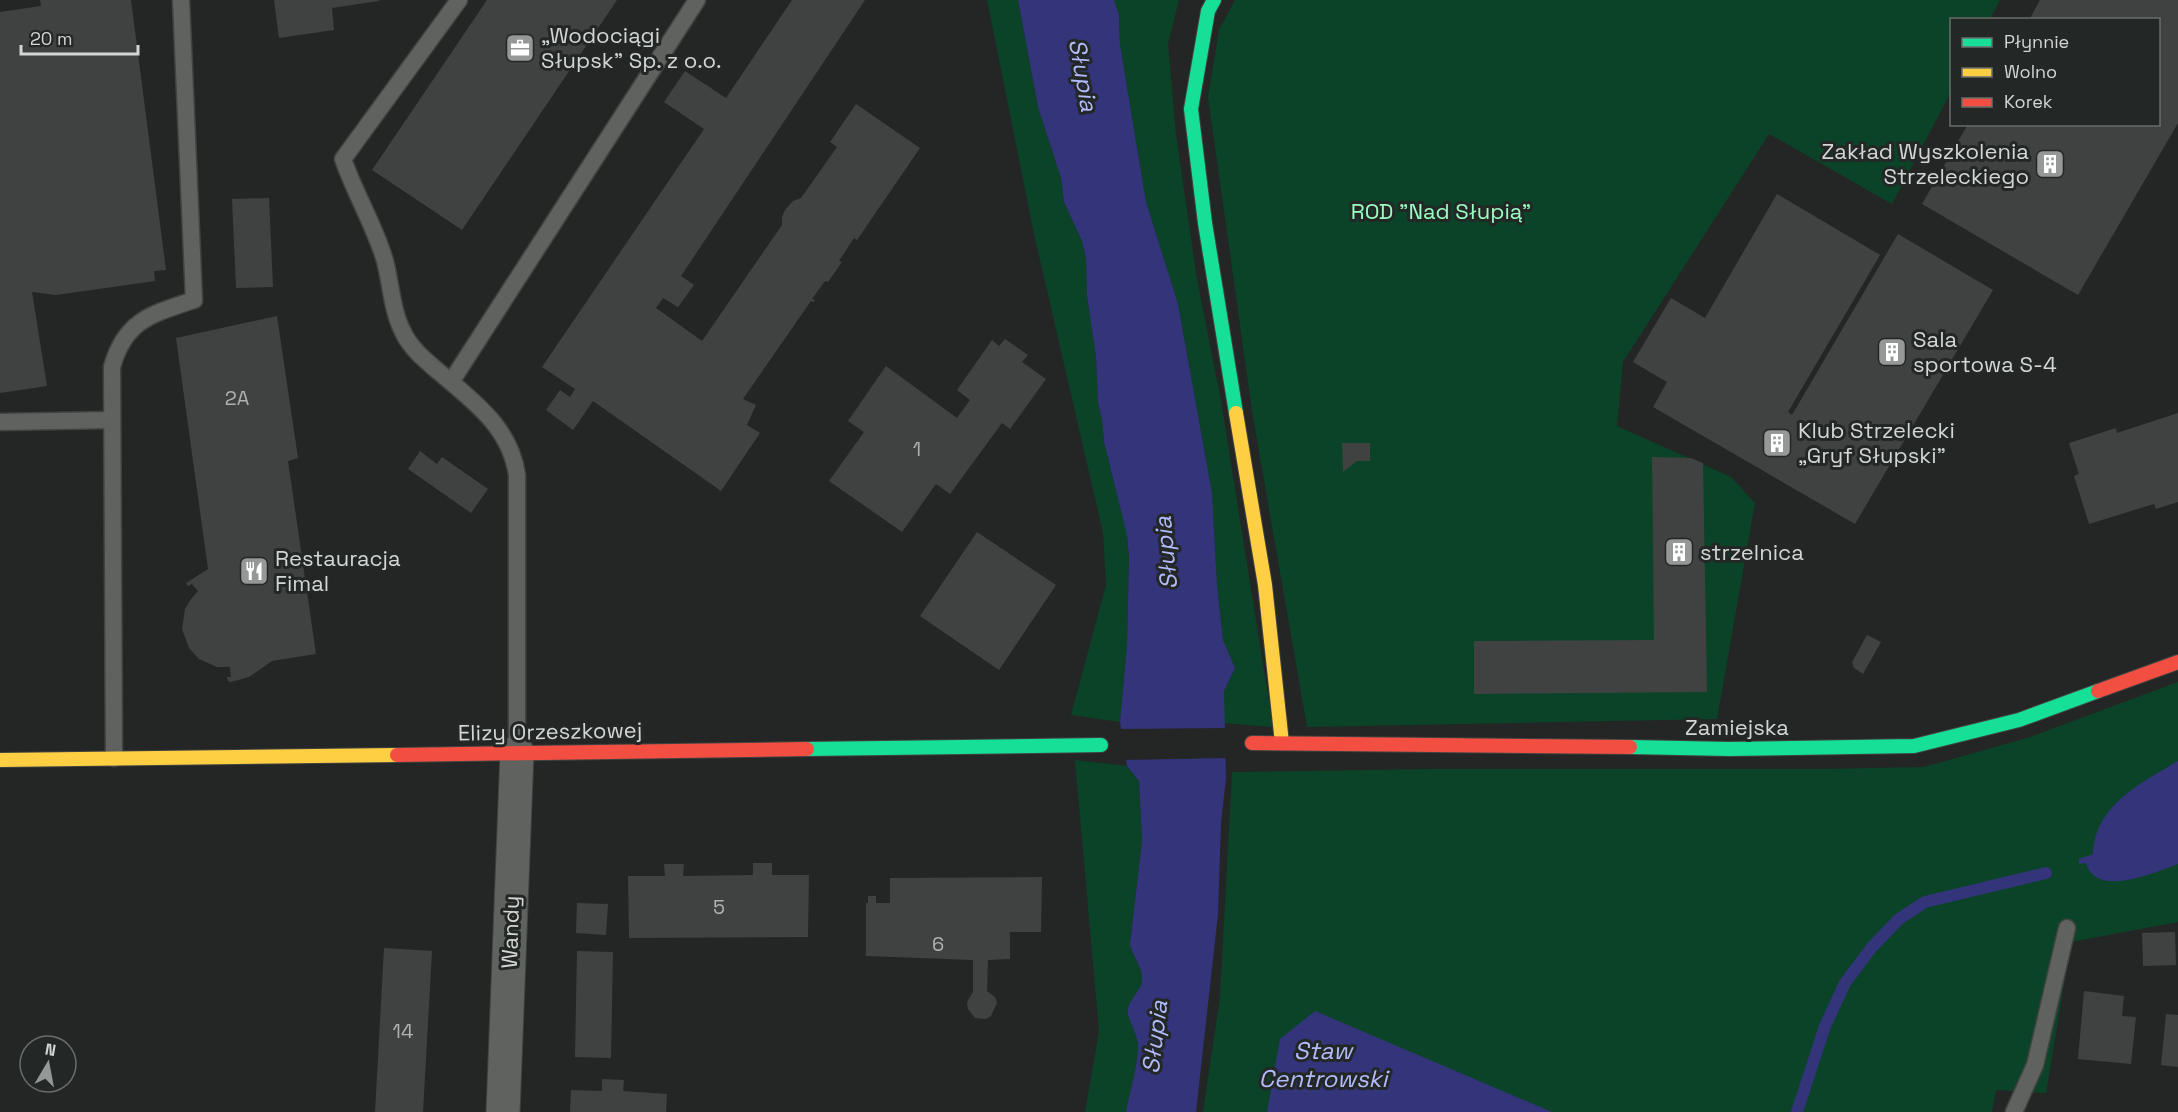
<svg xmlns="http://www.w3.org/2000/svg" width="2178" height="1112" font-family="'Space Grotesk',sans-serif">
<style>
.green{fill:#0b4328}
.water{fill:#33347a}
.pier{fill:#242625}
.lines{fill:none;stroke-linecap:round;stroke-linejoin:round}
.stream{stroke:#33347a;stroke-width:12}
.building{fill:#404241}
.lane-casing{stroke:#414341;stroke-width:19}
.street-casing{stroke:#414341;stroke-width:35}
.fast-casing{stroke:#414341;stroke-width:16}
.slow-casing{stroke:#414341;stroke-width:16}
.jam-casing{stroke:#414341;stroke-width:16}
.lane{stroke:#606260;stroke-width:16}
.street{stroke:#606260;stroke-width:33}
.fast{stroke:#16e098;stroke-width:14}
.slow{stroke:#ffcf43;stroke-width:14}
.jam{stroke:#f24e42;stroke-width:14}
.labels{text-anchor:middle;stroke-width:6;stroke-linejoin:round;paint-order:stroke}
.number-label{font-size:20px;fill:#aeb1af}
.poi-label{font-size:22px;fill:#d3d6d4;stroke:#232725;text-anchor:start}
.park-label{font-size:22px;fill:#9afdc2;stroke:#232725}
.street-label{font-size:22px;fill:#d3d6d4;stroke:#232725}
.water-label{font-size:24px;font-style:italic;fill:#b1bafb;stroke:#232725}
</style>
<rect width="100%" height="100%" fill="#242625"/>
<path class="green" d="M987 0H1018L1038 107 1061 178 1064 202 1082 241 1086 259 1087 296 1096 357 1098 403 1102 419 1104 442 1127 534 1129 557 1127 644 1120 722 1071 715 1106 585 1103 533 1034 234Z
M1114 0H1179L1168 44 1176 135 1197 279 1221 401 1273 727 1223 723 1224 691 1235 668 1223 640 1217 585 1212 493 1178 304 1146 202 1120 45 1119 16Z
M1235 0H2000L1990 19 1952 20 1951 92 1892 204 1769 134 1623 362 1617 426 1731 477 1755 503 1717 719 1307 727 1253 417 1208 97 1219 30Z
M2178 682V922L2071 942 2046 1093 1996 1090 1992 1112H1203L1220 997 1232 772 1431 769H1823L1924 767 2027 738Z
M1075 760 1127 766 1139 781 1142 840 1130 944C1132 956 1143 967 1142 979 1142 993 1127 1002 1129 1017 1130 1023 1137 1034 1138 1043 1140 1059 1129 1095 1126 1112H1085L1099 1031Z"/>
<path class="water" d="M1018 0H1114L1119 15 1120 45 1146 202 1178 304 1212 493 1217 585 1223 640 1235 668 1224 691 1226 778 1221 823 1218 914 1196 1112H1126C1130 1091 1137 1069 1138 1048 1139 1034 1126 1020 1128 1008 1131 997 1142 990 1142 979 1143 967 1132 956 1130 944L1142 840 1139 781 1127 766 1120 722 1127 644 1129 557 1127 535 1104 442 1102 419 1098 403 1096 357 1087 296 1086 259 1082 241 1064 202 1061 178 1038 107Z
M2178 761V864C2156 872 2096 899 2086 863L2079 864V859L2093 854C2095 805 2141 783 2178 761Z
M1315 1011 1552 1112H1267L1280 1039Z"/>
<path class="pier" d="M1227 728 1228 758 1123 760 1118 729Z"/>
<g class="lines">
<path class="stream" d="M1797 1112 1825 1026 1845 983 1872 947 1899 919 1925 902 2046 873"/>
</g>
<path class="building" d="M40 0H131L166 270 154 271 155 281 56 295 32 292 47 386 0 393V12L41 6Z
M274 0H379V1L332 8 334 30 279 38Z
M487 0H617L462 230 372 170Z
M792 0H865L681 276 694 285 678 307 663 298 656 308 702 341 782 225V217L785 210 793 201 801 198 837 147 830 142 856 104 920 148 857 240 854 238 839 261 842 262 828 282 825 281 812 299 815 300 814 302 811 301 743 399 756 405 747 425 760 433 721 491 593 401 573 430 546 410 560 390 570 397 575 389 542 367 704 129 664 102 685 71 726 98Z
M2040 0H2178V123L2078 295 1922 204 1968 124H2158V20H2029Z
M1777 194 1880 255 1788 412 1792 415 1898 234 1993 290 1855 524 1653 407 1667 382 1633 362 1671 298 1705 318Z
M269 198 273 287 236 288 232 199Z
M277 316 298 458 288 461 316 654 272 661 249 677 231 682 228 681 227 677H231L230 667H217L199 659 189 648 182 629 185 609 191 599 198 591 192 584 188 586 186 583 208 569 176 338Z
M1005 339 1028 355 1022 362 1046 379 1010 429 1002 423 950 494 936 484 902 532 829 481 864 432 848 421 886 366 957 418 970 400 957 390 992 340 999 346Z
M2178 413V502L2156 509 2154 504 2089 524 2074 476 2079 474 2069 443 2116 428 2117 433Z
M1342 443H1370V461H1357L1343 472Z
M420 451 437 464 442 457 488 489 471 513 408 469Z
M1652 457 1691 458 1703 463 1707 692 1474 694V641L1654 640Z
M977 532 1056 585 999 670 920 616Z
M1867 635 1881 642 1863 674 1854 668 1852 662Z
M753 863H772V875H809L808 937 629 938 628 876H665L664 864H684L683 876 753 875Z
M1042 877 1041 932H1010V959L988 960 987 991 995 997 997 1003 991 1016 986 1019 975 1018 968 1009 967 1002 973 992V960L866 956V903H868V896H876V903H890V878Z
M577 903 608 904 606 935 576 933Z
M2175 932 2176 965 2143 966 2142 933Z
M384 948 432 951 423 1112H375Z
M577 951 613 952 611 1058 575 1057Z
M2084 991 2124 996 2122 1016 2136 1017 2131 1064 2078 1059Z
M2166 1014 2178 1015V1067L2161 1065Z
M602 1079 624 1080 623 1091 667 1094 666 1112H570L571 1090 602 1091Z"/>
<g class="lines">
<g class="lane-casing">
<path id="lane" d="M459 0 343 159C355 194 375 226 385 261 391 284 392 311 403 332 411 349 425 360 439 372 474 402 510 427 517 475V752
M451 382 697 0
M0 422 112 420
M114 758 112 367C125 320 152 314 194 300L181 0
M2014 1112 2035 1065 2067 928"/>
</g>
<g class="street-casing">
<path id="street" d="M503 1112 517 752"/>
</g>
<g class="fast-casing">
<path id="fast" d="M1214 0 1208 11 1191 109 1205 223 1236 413
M1630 747 1729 749 1914 746 2019 720 2098 691
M807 749 1101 745"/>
</g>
<g class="slow-casing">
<path id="slow" d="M1236 413 1265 585 1282 743
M0 760 397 755"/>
</g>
<g class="jam-casing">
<path id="jam" d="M2098 691 2178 662
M1252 743 1630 747
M397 755 807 749"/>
</g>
<use href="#lane" class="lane"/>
<use href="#street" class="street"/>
<use href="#fast" class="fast"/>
<use href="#slow" class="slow"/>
<use href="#jam" class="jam"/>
</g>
<defs>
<g id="office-square" transform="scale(1.5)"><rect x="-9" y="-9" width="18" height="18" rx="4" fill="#969897" stroke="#232725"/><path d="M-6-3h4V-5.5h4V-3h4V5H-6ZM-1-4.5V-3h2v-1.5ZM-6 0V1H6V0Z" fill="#fff"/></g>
<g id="building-square" transform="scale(1.5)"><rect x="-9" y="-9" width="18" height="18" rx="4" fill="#969897" stroke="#232725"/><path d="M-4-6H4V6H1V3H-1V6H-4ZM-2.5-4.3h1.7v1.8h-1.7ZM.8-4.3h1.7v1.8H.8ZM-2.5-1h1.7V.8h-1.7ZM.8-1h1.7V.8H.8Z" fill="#fff"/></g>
<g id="restaurant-square" transform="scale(1.5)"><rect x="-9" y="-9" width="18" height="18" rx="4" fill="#969897" stroke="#232725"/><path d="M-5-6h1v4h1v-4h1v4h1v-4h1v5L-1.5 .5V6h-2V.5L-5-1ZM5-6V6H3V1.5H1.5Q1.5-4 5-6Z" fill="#fff"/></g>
</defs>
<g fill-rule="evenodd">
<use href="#office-square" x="520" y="48"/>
<use href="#building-square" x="2050" y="164"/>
<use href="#building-square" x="1892" y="352"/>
<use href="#building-square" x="1777" y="443"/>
<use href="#building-square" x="1679" y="552"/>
<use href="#restaurant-square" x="254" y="571"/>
</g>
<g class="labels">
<g class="number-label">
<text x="237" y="405">2A</text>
<text x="917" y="456">1</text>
<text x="719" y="914">5</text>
<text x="938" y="951">6</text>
<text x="403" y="1038">14</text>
</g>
<g class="poi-label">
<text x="541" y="43">„Wodociągi<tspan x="541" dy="25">Słupsk” Sp. z o.o.</tspan></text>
<text x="2029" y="159" text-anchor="end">Zakład Wyszkolenia<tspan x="2029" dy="25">Strzeleckiego</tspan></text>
<text x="1913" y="347">Sala<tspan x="1913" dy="25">sportowa S-4</tspan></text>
<text x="1798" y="438">Klub Strzelecki<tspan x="1798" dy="25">„Gryf Słupski”</tspan></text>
<text x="1700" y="560">strzelnica</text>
<text x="275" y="566">Restauracja<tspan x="275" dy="25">Fimal</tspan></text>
</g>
<g class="park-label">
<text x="1441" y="219">ROD "Nad Słupią"</text>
</g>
<g class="street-label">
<text x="1737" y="735">Zamiejska</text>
<text transform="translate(550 731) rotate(-1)" y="8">Elizy Orzeszkowej</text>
<text transform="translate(510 932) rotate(-88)" y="8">Wandy</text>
</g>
<g class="water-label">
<text transform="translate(1083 75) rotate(80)" y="8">Słupia</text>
<text transform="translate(1166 553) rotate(-95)" y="8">Słupia</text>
<text transform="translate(1155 1037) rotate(-83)" y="8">Słupia</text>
<text x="1323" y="1059">Staw<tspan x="1323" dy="28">Centrowski</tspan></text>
</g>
</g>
<rect x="1950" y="18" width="210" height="108" fill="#232725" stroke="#696d6b" stroke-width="1.5"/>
<rect x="1962" y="38" width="30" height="9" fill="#16e098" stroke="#696d6b" stroke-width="1.5"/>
<text x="2004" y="48" font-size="18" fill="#d3d6d4">Płynnie</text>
<rect x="1962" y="68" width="30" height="9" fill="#ffcf43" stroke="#696d6b" stroke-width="1.5"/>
<text x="2004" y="78" font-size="18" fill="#d3d6d4">Wolno</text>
<rect x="1962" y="98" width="30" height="9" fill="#f24e42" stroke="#696d6b" stroke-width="1.5"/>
<text x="2004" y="108" font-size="18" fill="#d3d6d4">Korek</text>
<g transform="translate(48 1064) rotate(10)"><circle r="28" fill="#232725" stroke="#696d6b" stroke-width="1.5"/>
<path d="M0-4.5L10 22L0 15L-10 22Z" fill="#969897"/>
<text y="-9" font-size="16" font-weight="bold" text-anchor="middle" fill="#d3d6d4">N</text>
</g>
<path d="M21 45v9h117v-9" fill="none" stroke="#d3d6d4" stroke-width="3"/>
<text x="30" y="45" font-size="18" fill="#d3d6d4" stroke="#232725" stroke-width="4.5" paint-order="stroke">20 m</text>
</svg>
